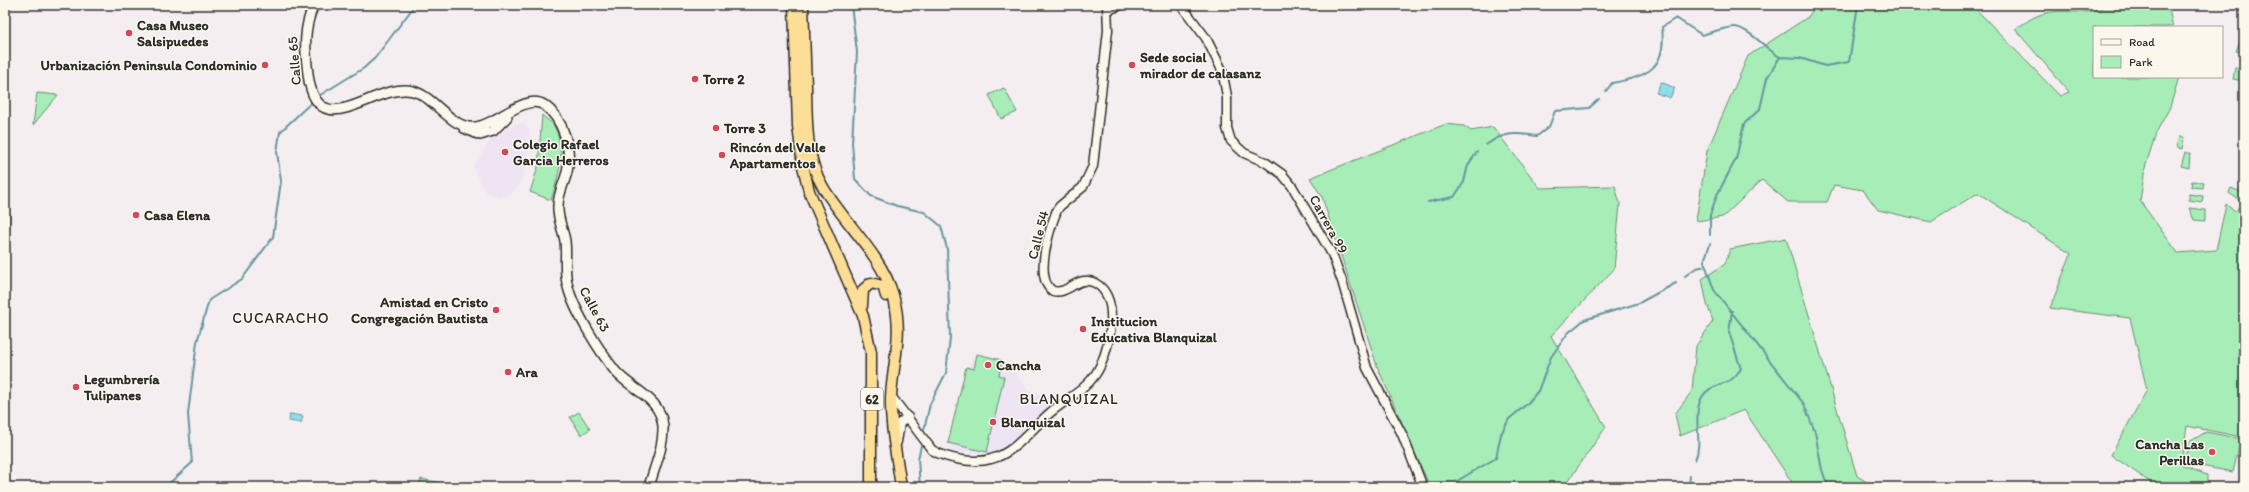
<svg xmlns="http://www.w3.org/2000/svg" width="2249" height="492" font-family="Itim,sans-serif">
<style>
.built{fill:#eee4f4}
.green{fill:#a7edb8;stroke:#698c72}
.water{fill:#8edeea;stroke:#66969e}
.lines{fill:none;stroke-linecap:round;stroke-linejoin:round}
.stream{stroke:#66969e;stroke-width:2}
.tertiary-casing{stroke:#2b2b2b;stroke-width:11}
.secondary-casing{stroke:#2b2b2b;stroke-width:12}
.trunk-casing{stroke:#2b2b2b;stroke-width:13}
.tertiary{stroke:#fbf7ec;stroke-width:8}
.secondary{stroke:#fbf7ec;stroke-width:9}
.trunk{stroke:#fdde96;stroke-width:10}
.poi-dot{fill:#d1495b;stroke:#fbf7ec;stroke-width:1.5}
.labels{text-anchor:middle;stroke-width:3;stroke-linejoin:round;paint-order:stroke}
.shield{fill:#fbf7ec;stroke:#696865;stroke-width:1}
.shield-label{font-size:13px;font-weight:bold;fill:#2b2b2b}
.poi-label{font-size:14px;font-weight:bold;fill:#2b2b2b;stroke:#fbf7ec;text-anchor:start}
.street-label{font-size:14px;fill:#2b2b2b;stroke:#fbf7ec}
.neighbourhood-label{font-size:15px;letter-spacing:1px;fill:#2b2b2b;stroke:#fbf7ec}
</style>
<rect width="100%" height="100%" fill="#f5eef0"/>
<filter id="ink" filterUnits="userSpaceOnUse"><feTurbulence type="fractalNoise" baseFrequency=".025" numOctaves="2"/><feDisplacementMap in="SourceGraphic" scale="8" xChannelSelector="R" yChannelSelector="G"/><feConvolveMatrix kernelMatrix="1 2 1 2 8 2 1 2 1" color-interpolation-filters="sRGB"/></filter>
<g filter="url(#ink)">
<path class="built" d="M524 123 530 131 526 167 518 187 512 193 500 197 486 193 473 167 493 137 516 124Z
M977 354 1011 364 1013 370 1029 389 1054 402 1014 443 1000 451 990 454 952 451 948 443 966 367Z"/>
<path class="green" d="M1816 5H1972L2060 96 2069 92 2015 29C2025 23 2035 15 2046 13 2067 8 2087 18 2107 5H2168L2173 27H2094V77H2179L2170 107 2156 133 2145 168 2140 201 2178 253 2216 250 2226 204 2235 212 2242 202 2229 193 2231 188 2244 193V406L2241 420C2245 426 2245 430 2241 437L2187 426 2181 465 2207 475V487H2157L2111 455 2147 390 2130 318 2050 308 2071 254 1978 193 1931 222 1878 210 1863 190 1834 185 1827 202H1788L1762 180 1723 217 1696 221 1707 151 1748 56 1808 17Z
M2244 32V53L2236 51Z
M2235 68 2244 69V81L2233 79Z
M1004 88 1017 112 1001 119 989 95Z
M37 93 58 95 33 125Z
M542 115C546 119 553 123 555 128 567 152 558 177 551 200L530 192 538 167Z
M1446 124 1464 126 1471 131 1493 127 1540 188 1615 186 1620 204 1614 269 1551 336 1606 427 1564 487H1430L1377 366 1322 197 1310 178Z
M2179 137H2184L2182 149 2176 147Z
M2185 152 2190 154 2189 168 2181 166Z
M2192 181 2204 182 2203 188 2191 187Z
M2189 194 2203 196 2202 202 2189 200Z
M2189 208 2205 210V221L2194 220Z
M5 212 10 213 9 235 5 243Z
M1786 238 1857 476 1875 487H1795L1744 410 1680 436 1675 414 1692 391 1696 346 1713 321 1707 304 1702 279 1725 264 1730 249Z
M977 354 1002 360 999 375 1004 377 987 452 948 443 966 367 974 369Z
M579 412 590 429 581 435 570 417Z
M2206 432 2241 439 2233 472 2184 463 2189 442Z
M421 479 448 484 447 487H419Z"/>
<path class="water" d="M1661 82 1675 88 1670 98 1656 93Z
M290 414 303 416 301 423 289 421Z"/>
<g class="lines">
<path class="stream" d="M851 5 857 52 852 143 855 179 871 196 897 206 924 212 941 226 947 249 950 338 946 373 930 404 923 434
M1606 91 1612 83C1648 77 1667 68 1662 27L1676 18 1702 35C1712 32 1723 28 1733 27 1747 26 1767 50 1780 57
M317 97 364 68 375 58 415 5
M1486 145C1504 131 1517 133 1537 136L1549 127 1555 111 1589 108 1599 99
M1428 202 1454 197 1464 182 1468 165 1477 152
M1710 235V215L1717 195 1736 159 1744 124 1760 109 1767 78 1780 57 1800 58 1825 66 1849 62 1858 5
M1710 244 1704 261 1714 290 1804 404 1815 432 1822 470 1828 487
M1685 276 1696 268 1706 266
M1695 460C1704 441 1691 417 1702 397 1709 385 1723 386 1733 378 1736 376 1738 372 1741 369L1729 332 1732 311
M1457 481 1496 458 1501 434 1509 419 1527 404 1538 391 1551 357 1568 333 1584 320 1639 303 1676 283
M165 487 192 463 188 414 197 342 209 300 242 279 273 237 281 181 277 152 280 132 314 100
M920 487 918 459 922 441
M1689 487 1690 476"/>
<g class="tertiary-casing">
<path id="tertiary" d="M1181 5 1206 38 1222 70 1227 96V128L1231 141 1244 153 1265 162 1282 174 1292 186 1332 254 1342 281 1367 368 1402 434 1423 487
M1108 10 1121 5
M891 396 932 450C947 459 974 464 991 459 1015 453 1032 428 1051 412 1065 400 1084 391 1095 375 1109 355 1123 298 1095 283 1078 274 1069 295 1053 291 1033 279 1050 228 1057 210L1060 206 1083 187 1093 166 1108 30 1107 5
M897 442 900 423 908 417"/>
</g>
<g class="secondary-casing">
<path id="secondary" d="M314 5C303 28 305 49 308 74 317 149 375 81 413 91 436 97 451 130 476 127 496 125 525 93 544 105 564 119 572 150 567 172 564 184 558 194 558 206 557 218 563 229 565 241 567 256 563 271 568 287 574 311 600 352 616 372 632 390 661 398 663 426 664 447 654 468 649 487
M464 128 480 135 493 131 507 117"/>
</g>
<g class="trunk-casing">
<path id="trunk" d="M794 5 798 126 803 166 809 191 863 316 871 352V487
M803 5C804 32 805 59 806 87 807 120 805 157 823 187 844 223 881 254 893 295 904 335 893 359 891 397 890 427 897 457 901 487
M862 306 863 290 871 283 883 286 886 296"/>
</g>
<use href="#tertiary" class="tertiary"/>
<use href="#secondary" class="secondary"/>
<use href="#trunk" class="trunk"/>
</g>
</g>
<g class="poi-dot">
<circle cx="129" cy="33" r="4"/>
<circle cx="265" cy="65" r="4"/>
<circle cx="1132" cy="65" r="4"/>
<circle cx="695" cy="79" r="4"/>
<circle cx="716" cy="128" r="4"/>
<circle cx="505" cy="152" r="4"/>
<circle cx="722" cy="155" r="4"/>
<circle cx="136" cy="215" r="4"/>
<circle cx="496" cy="310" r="4"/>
<circle cx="1083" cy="329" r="4"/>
<circle cx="988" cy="365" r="4"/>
<circle cx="508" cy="372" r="4"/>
<circle cx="76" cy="387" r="4"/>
<circle cx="993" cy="422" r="4"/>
<circle cx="2212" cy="452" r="4"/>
</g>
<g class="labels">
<rect class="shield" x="861" y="388" width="22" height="22" rx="3"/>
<g class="shield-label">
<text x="872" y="404">62</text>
</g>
<g class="poi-label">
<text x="137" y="30">Casa Museo<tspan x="137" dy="16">Salsipuedes</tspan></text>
<text x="1140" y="62">Sede social<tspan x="1140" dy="16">mirador de calasanz</tspan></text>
<text x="257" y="70" text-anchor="end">Urbanización Peninsula Condominio</text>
<text x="703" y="84">Torre 2</text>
<text x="724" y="133">Torre 3</text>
<text x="513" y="149">Colegio Rafael<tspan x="513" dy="16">Garcia Herreros</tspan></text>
<text x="730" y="152">Rincón del Valle<tspan x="730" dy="16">Apartamentos</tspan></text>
<text x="144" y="220">Casa Elena</text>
<text x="488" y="307" text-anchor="end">Amistad en Cristo<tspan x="488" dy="16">Congregación Bautista</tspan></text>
<text x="1091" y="326">Institucion<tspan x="1091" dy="16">Educativa Blanquizal</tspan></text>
<text x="996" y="370">Cancha</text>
<text x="516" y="377">Ara</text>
<text x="84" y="384">Legumbrería<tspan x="84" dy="16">Tulipanes</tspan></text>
<text x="1001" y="427">Blanquizal</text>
<text x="2204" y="449" text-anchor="end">Cancha Las<tspan x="2204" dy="16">Perillas</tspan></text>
</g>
<g class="street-label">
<text transform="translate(294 61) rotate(-95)" y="5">Calle 65</text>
<text transform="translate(1329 224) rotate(61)" y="5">Carrera 99</text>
<text transform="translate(1038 235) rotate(-76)" y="5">Calle 54</text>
<text transform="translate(595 309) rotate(62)" y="5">Calle 63</text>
</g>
<g class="neighbourhood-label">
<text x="281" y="323">CUCARACHO</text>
<text x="1069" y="404">BLANQUIZAL</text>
</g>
</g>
<rect width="2249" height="492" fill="none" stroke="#fbf7ec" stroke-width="20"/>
<rect x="10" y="10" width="2229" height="472" fill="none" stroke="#2b2b2b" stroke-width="1.5" filter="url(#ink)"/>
<rect x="2093" y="26" width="130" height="52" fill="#fbf7ec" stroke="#a8a59f"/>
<rect x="2101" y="39" width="20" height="6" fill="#fbf7ec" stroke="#a8a59f"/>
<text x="2129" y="46" font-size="12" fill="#2b2b2b">Road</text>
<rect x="2101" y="56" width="20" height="12" fill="#a7edb8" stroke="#a8a59f"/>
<text x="2129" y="66" font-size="12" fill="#2b2b2b">Park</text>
</svg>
